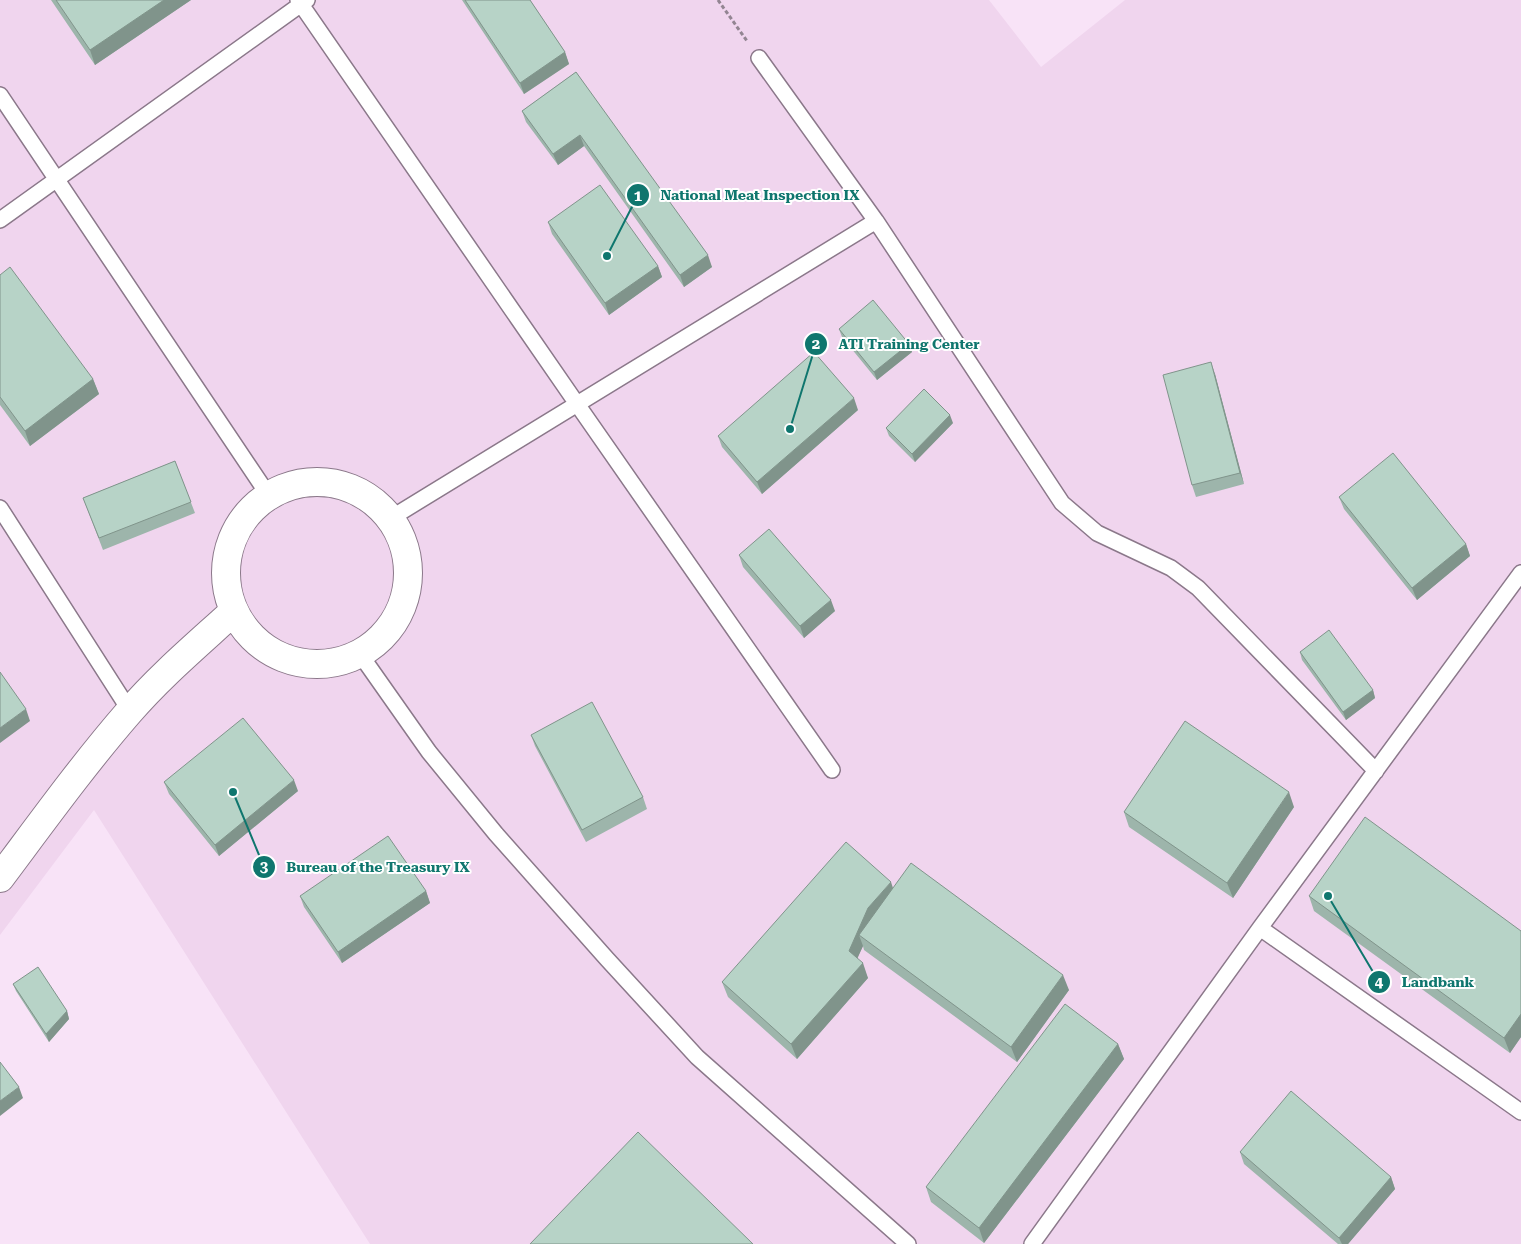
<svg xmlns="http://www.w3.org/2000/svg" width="1521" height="1244" font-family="'Roboto Serif',serif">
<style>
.built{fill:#f0d5ee}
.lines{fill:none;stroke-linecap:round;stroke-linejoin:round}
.service-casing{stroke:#8b788a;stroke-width:18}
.minor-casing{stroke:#8b788a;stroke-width:30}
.path{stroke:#938592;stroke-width:3;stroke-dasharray:4 2.5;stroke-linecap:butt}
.service{stroke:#fff;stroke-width:15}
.minor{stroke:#fff;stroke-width:28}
.wall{fill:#9db5ab}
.shaded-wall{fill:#80948b}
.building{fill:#b7d3c7;stroke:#80948b}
.leader{fill:none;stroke:#0f766e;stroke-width:2}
.callout-dot{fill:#0f766e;stroke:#fff;stroke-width:2}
.mark-label{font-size:15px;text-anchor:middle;font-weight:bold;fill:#fff}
.callout-label{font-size:14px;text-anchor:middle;font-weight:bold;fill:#0f766e;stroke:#fff;stroke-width:4;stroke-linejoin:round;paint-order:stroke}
</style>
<rect width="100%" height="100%" fill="#f8e3f7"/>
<path class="built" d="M0 0H989L1041 67 1125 0H1521V1244H370L94 810 0 935Z"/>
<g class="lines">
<g class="service-casing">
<path id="service" d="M298 0 577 404 832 770
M759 58 876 221 1062 503 1097 533 1171 568 1198 588 1376 771
M0 95 269 496
M0 220 307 0
M0 508 130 711
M391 518 876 221
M360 654 429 752 496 834 607 959 697 1057 908 1244
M1260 928 1521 1112
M1032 1244 1260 928 1521 573"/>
</g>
<g class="minor-casing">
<path id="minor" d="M226 573a91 91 0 1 1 182 0a91 91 0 1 1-182 0Z
M0 878C42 822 83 765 129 712 161 675 198 644 234 611"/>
</g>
<path class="path" d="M718 0 747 41"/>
<use href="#service" class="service"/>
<use href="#minor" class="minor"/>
</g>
<path class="wall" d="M51 0H191L95 65Z
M462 0H530L565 52 569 64 524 94Z
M576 72 712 267 684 287 584 146 558 165 526 122 522 111Z
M548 222 658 266 662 277 609 315 552 234Z
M0 275 93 379 99 394 30 446 0 405Z
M839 329 909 344 912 352 877 380 842 337Z
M1215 374 1244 484 1196 497 1192 485Z
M858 410 762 494 722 447 718 436Z
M953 423 915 462 889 436 886 428Z
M175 461 195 513 103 550 83 498Z
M1339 497 1466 544 1470 556 1417 600 1344 509Z
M739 555 835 611 804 638 743 567Z
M1300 652 1373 690 1375 698 1346 720 1302 660Z
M531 735 643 797 647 809 586 842 535 746Z
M164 782 298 791 219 856 169 794Z
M1294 807 1233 898 1129 827 1124 812Z
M893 888 1069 990 1017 1062 864 950 863 946 857 958 868 978 797 1059 728 997 722 982Z
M426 891 430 903 342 963 304 907 300 896Z
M1309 896 1521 931V1037L1510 1053 1314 911Z
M13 984 67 1011 69 1019 49 1042 16 991Z
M1118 1044 1124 1059 984 1243 931 1202 926 1187Z
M1240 1152 1391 1177 1395 1189 1348 1244H1338L1244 1164Z"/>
<path class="shaded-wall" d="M164 0H191L95 65 90 50Z
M565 52 569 64 524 94 520 83Z
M580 135 584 146 558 165 553 154Z
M708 255 712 267 684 287 680 275Z
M658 266 662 277 609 315 605 303Z
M909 344 912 352 877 380 874 372Z
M1211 362 1215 374 1244 484 1240 473Z
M93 379 99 394 30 446 25 431Z
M854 398 858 410 762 494 757 482Z
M950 415 953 423 915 462 912 454Z
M1466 544 1470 556 1417 600 1412 588Z
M831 600 835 611 804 638 800 626Z
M1373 690 1375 698 1346 720 1343 712Z
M26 709 30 721 0 743V728Z
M294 780 298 791 219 856 215 845Z
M1289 792 1294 807 1233 898 1227 883Z
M891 882 896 897 859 935 863 946 854 966 849 951 868 908Z
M426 891 430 903 342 963 338 952Z
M863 963 868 978 797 1059 791 1044Z
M1063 975 1069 990 1017 1062 1011 1047Z
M67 1011 69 1019 49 1042 46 1034Z
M1521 1014V1037L1510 1053 1504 1038Z
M1118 1044 1124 1059 984 1243 979 1228Z
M19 1087 23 1098 0 1116V1101Z
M1391 1177 1395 1189 1348 1244H1342L1339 1238Z"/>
<path class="building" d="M56 0H164L90 50Z
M465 0H530L565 52 520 83Z
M576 72 708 255 680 275 580 135 553 154 522 111Z
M600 185 658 266 605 303 548 222Z
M10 267 93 379 25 431 0 397V275Z
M873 300 909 344 874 372 839 329Z
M814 352 854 398 757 482 718 436Z
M1211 362 1240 473 1192 485 1163 375Z
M924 389 950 415 912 454 886 428Z
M1393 453 1466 544 1412 588 1339 497Z
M175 461 191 502 99 538 83 498Z
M769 529 831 600 800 626 739 555Z
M1329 630 1373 690 1343 712 1300 652Z
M0 672 26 709 0 728Z
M592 702 643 797 582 830 531 735Z
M243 718 294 780 215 845 164 782Z
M1185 721 1289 792 1227 883 1124 812Z
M1365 817 1521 931V1014L1504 1038 1309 896Z
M388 836 426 891 338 952 300 896Z
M846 842 891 882 868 908 849 951 863 963 791 1044 722 982Z
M911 863 1063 975 1011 1047 859 935Z
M38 967 67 1011 46 1034 13 984Z
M1065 1004 1118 1044 979 1228 926 1187Z
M0 1062 19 1087 0 1101Z
M1291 1091 1391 1177 1339 1238 1240 1152Z
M638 1132 753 1244H530Z"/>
<path class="leader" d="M607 256L638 195M790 429L816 344M233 792L264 867M1328 896L1379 982"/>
<g class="callout-dot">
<circle cx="607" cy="256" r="5"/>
<circle cx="790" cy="429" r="5"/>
<circle cx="233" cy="792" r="5"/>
<circle cx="1328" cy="896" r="5"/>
<circle cx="638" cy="195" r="12"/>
<circle cx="816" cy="344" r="12"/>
<circle cx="264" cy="867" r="12"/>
<circle cx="1379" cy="982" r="12"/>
</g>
<g class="mark-label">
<text x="638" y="201">1</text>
<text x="816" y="349">2</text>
<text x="264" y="872">3</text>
<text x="1379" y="987">4</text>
</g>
<g class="callout-label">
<text x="760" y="200">National Meat Inspection IX</text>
<text x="909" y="349">ATI Training Center</text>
<text x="378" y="872">Bureau of the Treasury IX</text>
<text x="1438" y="987">Landbank</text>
</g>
</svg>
